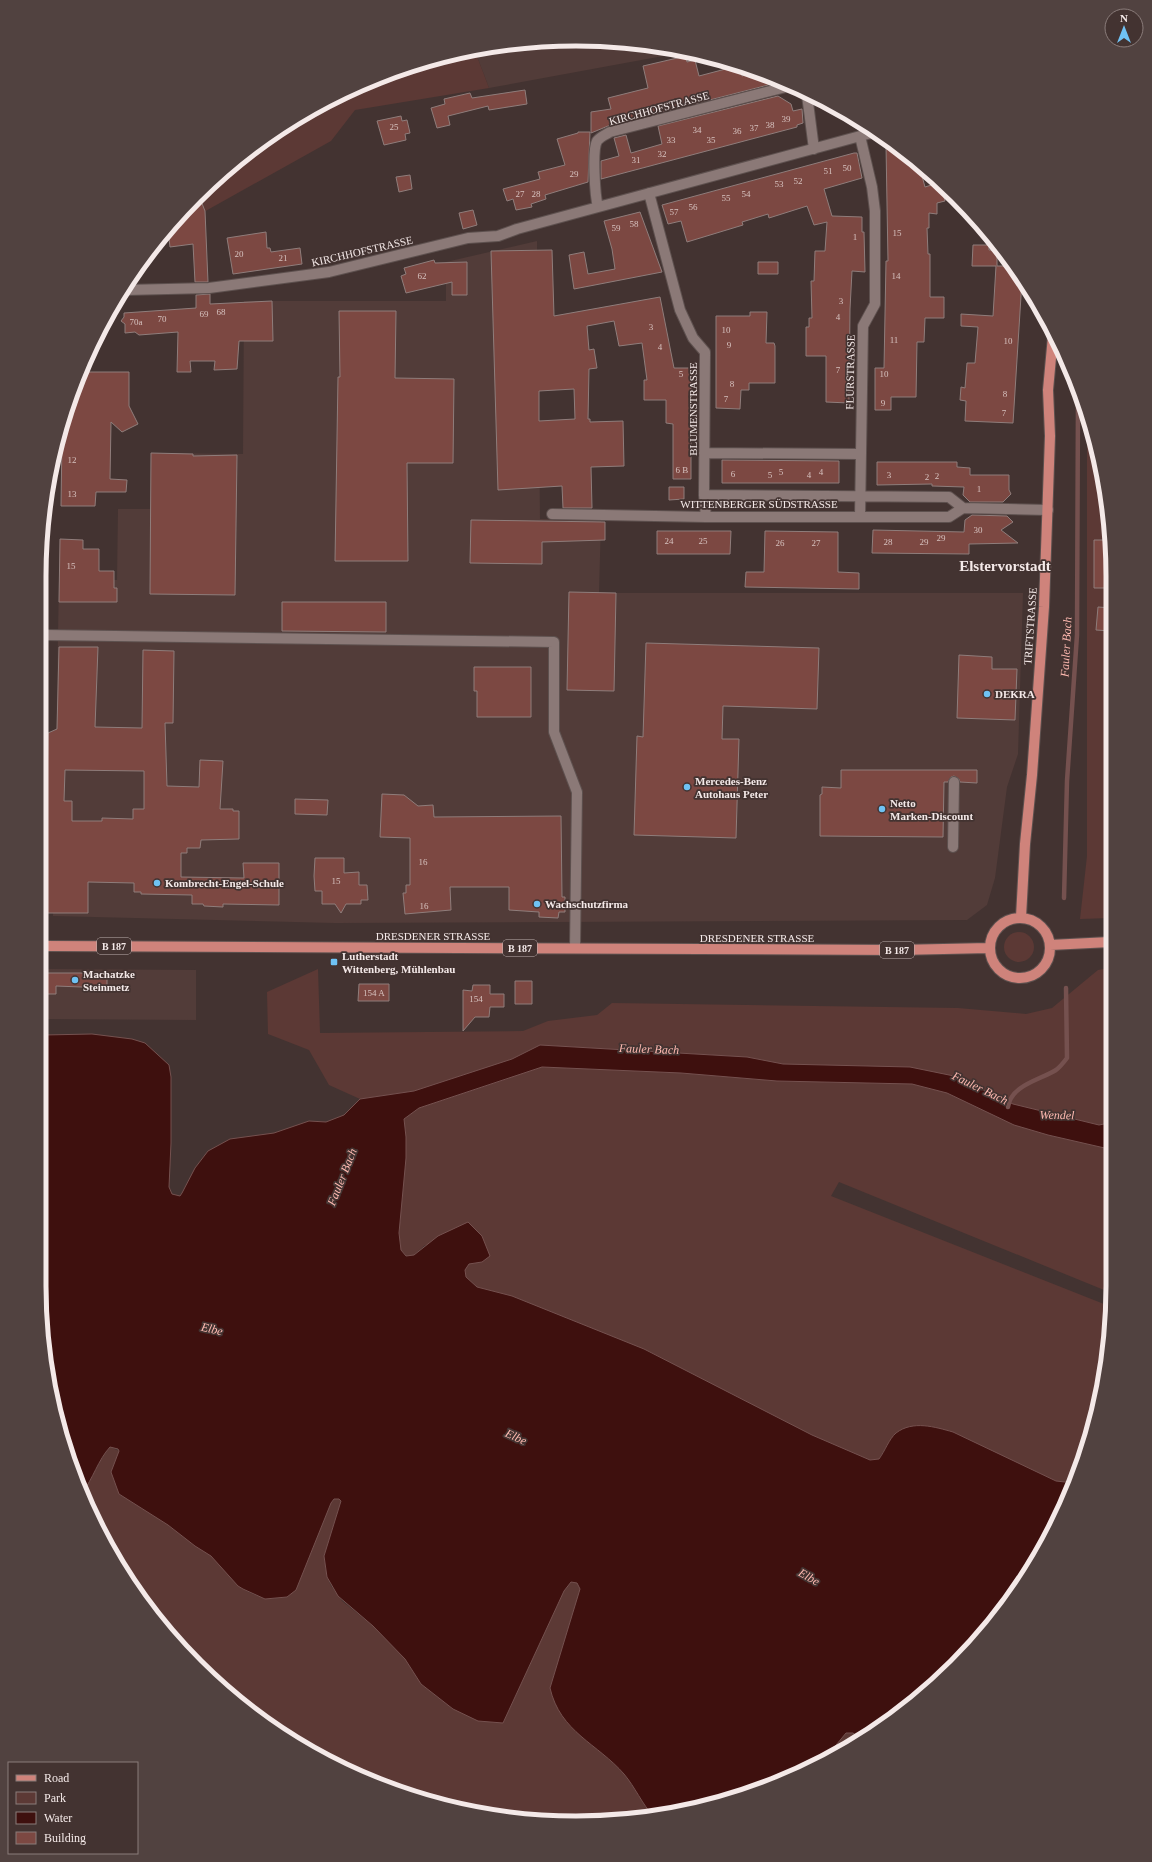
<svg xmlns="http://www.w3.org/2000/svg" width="1152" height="1862" font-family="'Times New Roman',serif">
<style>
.built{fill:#523c39}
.green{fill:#5c3935}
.water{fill:#3e100e;stroke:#75514f}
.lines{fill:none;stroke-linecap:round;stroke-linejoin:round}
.stream{stroke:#75514f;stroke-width:4.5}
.building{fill:#7c4842;stroke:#8f7d7b;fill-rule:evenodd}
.minor-casing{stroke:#5e514f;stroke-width:12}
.major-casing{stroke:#5e514f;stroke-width:12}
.minor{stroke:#8b7977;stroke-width:10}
.major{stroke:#cf837b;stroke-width:10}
.poi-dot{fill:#6fc2f4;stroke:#433331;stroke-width:1.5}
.labels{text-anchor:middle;stroke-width:3.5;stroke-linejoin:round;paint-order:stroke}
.number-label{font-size:9px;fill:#d6c1be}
.shield{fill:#433331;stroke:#bfb2b1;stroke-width:1}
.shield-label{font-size:10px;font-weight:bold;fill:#f4e9e8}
.street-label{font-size:11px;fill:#f4e9e8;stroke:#433331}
.poi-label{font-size:11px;font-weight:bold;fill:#f4e9e8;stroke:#433331;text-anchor:start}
.water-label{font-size:12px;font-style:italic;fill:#feb9b0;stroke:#433331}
.district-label{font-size:15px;font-weight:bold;fill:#f4e9e8;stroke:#433331}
.rim{fill:none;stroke:#f4e9e8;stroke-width:5}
</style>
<rect width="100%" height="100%" fill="#433331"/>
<path class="built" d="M611 40 685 52 489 88 475 51 506 44Z
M537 241 540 519 601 520 599 593H1023L1018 754 1007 787 995 878 987 905 967 920 335 923 53 916 59 579 117 580 118 509H151V453L243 454 244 301H446V262Z
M44 969 196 970V1020L44 1019Z"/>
<path class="green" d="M475 51 489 88 355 110 331 141 202 213 196 200 222 172 307 111 403 68Z
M1087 419 1095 437 1112 541 1110 918 1080 919 1087 856Z
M1004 947a15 15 0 1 1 30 0a15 15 0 1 1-30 0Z
M1110 968 1109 1123 1099 1125 1013 1104 954 1076 783 1064 747 1057 540 1045 512 1059 414 1091 360 1099 329 1085 309 1050 268 1034 267 992 318 969 320 1033 523 1031 548 1021 597 1015 612 1003 958 1008 1026 1014 1052 1008 1098 970Z
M542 1067 681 1073 777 1081 912 1084 947 1093 1014 1125 1048 1135 1109 1149V1292L839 1182 831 1196 1109 1306 1108 1356 1076 1477 1065 1482 1056 1481 953 1432 889 1442 879 1459 870 1460 812 1435 644 1349 512 1296 477 1287 466 1277 464 1270 469 1264 482 1262 425 1245 414 1255 406 1256 401 1250 399 1233 406 1158V1137L404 1119 419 1108Z
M110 1447 119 1451 111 1472 119 1494 168 1525 195 1546 212 1556 238 1586 250 1593 265 1599 281 1598 287 1597 296 1590 331 1503 334 1499H339L341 1501 324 1556 327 1577 331 1586 342 1601 373 1626 405 1659 421 1684 453 1709 460 1712 503 1723 564 1591 571 1582 577 1583 580 1589 550 1688C562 1733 597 1743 624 1774 635 1787 642 1804 654 1817L576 1823 506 1818 404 1795 338 1768 249 1712 150 1613 94 1524 82 1493C93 1479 98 1461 110 1447Z
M849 1732 857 1736 855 1742 828 1756 846 1733Z"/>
<path class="water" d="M92 1034 132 1039 145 1043 169 1065 171 1077V1143L169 1187 172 1194 180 1196 182 1193 195 1168 208 1151 230 1139 274 1133 309 1121 326 1122 344 1115 360 1099 414 1091 512 1059 540 1045 747 1057 783 1064 910 1067 954 1076 1013 1104 1099 1125 1109 1123V1149L1048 1135 1014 1125 947 1093 912 1084 777 1081 681 1073 542 1067 419 1108 404 1119 406 1137V1158L399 1233 401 1250 406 1256 414 1255 438 1236 468 1222 482 1236 490 1256 482 1262 469 1264 465 1270 466 1277 477 1287 512 1296 644 1349 812 1435 870 1460 879 1459C885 1451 889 1439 896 1433 913 1420 935 1427 953 1432L1056 1481 1065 1482 1076 1477 1072 1491 1002 1613 956 1666 875 1732 855 1742 857 1736 853 1733H846L827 1756 748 1795 654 1817C642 1804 635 1787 624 1774 598 1744 560 1732 550 1688L580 1589 577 1583 571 1582 564 1591 503 1723 478 1721 453 1709 421 1684 405 1659 373 1626 338 1596 327 1577 324 1556 341 1501 339 1499H334L331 1503 296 1590 287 1597 265 1599 243 1589 238 1586 211 1556 195 1546 168 1525 119 1494 111 1472 119 1451 118 1449 110 1447C98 1460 93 1479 82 1493L67 1458 44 1356V1035Z"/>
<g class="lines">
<path class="stream" d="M1064 898 1067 781 1077 635 1078 397
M1008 1107C1011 1085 1040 1080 1056 1070 1060 1067 1064 1062 1067 1058L1066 988"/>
</g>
<path class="building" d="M686 56 687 62 695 60 699 76 737 66 740 67 742 76 755 72 780 82 608 126 591 133V112L611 109 608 98 648 88 643 66Z
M525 90 527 104 489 110 488 106 448 116 450 125 437 128 431 108 445 104 444 99 470 93 472 98Z
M778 96 791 104 793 111 802 109 803 123 797 125V127L601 179V161L619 156 614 138 626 135 631 153 662 144 658 126Z
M401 116 402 121 407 120 410 133 405 134 406 140 384 145 377 121Z
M578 132H590L588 182 545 195 546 199 531 204 532 207 516 210 513 199 507 201 503 189 540 179 538 172 565 165 557 139 578 133Z
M892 143 903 150 919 165 925 187 938 183 941 186 945 201 937 203V214L929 213V228H927L928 254H930V297H944V318H925L924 342H917L916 397H891V410H875V368H884L886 261H888L886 145Z
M854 153H857L862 178 824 189 832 216 862 217V232H864L865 272 852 271 850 309 849 403 826 402V356H806V327H809V318H812L811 281H814L815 251H825L827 222 814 225 807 206 769 218 768 214 742 222 743 225 687 242 681 221 668 224 662 205Z
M410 175 412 189 399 192 396 177Z
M199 196 205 211 208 282H195L193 244 170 247 168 230Z
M473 210 477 225 463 229 459 213Z
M640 212 662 272 574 289 569 255 584 252 588 274 615 269 612 249 604 221Z
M266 232 267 248H270L271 252 300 248 302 264 233 274 227 238Z
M973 245H989V250H997V266H1011L1022 280 1013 423 965 421 966 401 960 400 961 387 965 388 967 363H975L978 327 961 326V314L993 316 996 266H972Z
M552 250 554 316 660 297 674 368H691V479H673V424L666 423V400H644V380H647L642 343 619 346 614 321 587 326 589 350 594 349 597 368 589 369 588 419H590V422L623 421 624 466 591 467 592 508H563L562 486 498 490 491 251ZM574 389 575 419 539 421V391Z
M434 260 435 263 467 262V295H452V282L406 293 401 276 406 274 404 268Z
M758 262H778V274H758Z
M210 294V304L272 301 273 341H239L237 369 214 370 215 361H190L191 372H177L178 332 139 335 135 332 125 333V324L121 321 124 317V313L196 308V295Z
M339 311H396L395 378 454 379 453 463H407L408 561H335L338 377H340Z
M750 312H767L766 343H774L775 346V383H749V390H741L740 409 716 408V316H750Z
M79 372H129V406L138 424 122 432 111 422 110 479 127 480 126 492H96L95 506H61L62 438Z
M151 453 193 454V456L237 455 235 595 150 594Z
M722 460 839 461V483H722Z
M877 462H957V467L970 468V475H1009V490L1011 494 1003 502H970L963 495 964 487 932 486V484L877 485Z
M669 487H684V499L669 500Z
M972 515 1007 516 1013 522 1001 530 1018 543 969 544V554L872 553 873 530 964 532 965 520Z
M471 520 605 522V540L542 542V564L470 563Z
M657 531H731L730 554H657Z
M765 531 838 532V572L859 573V589L745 587 746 572H764Z
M60 539 83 540V549H99V571H114V588H117V602H59Z
M1094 540H1108V588H1094Z
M569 592 616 593 614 691 567 690Z
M282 602H386V632L282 631Z
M1098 607 1112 608 1111 631 1096 630Z
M646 643 819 648 817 709 723 706 722 739H739L736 838 634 835 637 736 643 737Z
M59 647H98L95 727 142 728 143 650 174 651 173 723H165L167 786 199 787 200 760 223 761 220 809H233V811H239V839L201 840 200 848H187V853H181V877L244 878 243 863H279V905L223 904V907L204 906 203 904H192V895L141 894V892H134V883L88 882V913H45L48 733 57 729ZM65 770 144 771V809H133V819L102 818V821H72V801H64Z
M959 655 992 657V669H1017L1015 720 957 718Z
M474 667H531V717H477V691H474Z
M841 770H977V783L960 782 959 779 954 776 951 777 948 782H944L943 837 820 836V795L822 794V787L841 788Z
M382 794 404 795 418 806 433 805 434 817 561 816 562 897H565V912H559L558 918 539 917V912L509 910V887H450L451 910 405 914 403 893H406V885H410V838L380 837Z
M295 799 328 800 327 815 295 814Z
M315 858H344V873L359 872V885H367L368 900H361V904H346L341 913 335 904H322V891H315L314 876Z
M44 973H107V988L56 986V994H44Z
M515 981H532V1004H515Z
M359 984H389V1001H358Z
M473 985H490V994H504V1007H490L489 1017H475L463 1031V990L472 991Z"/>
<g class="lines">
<g class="minor-casing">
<path id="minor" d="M803 91 807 95 814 149
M860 136 872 187 875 211V304L863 326 860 517
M649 193 680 310 693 338 705 352 704 495 706 517
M598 207C595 196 592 150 597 141 600 137 605 135 610 132L786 87H794
M126 290 209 288 329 272 468 238 498 236 517 229 875 132
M704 453 860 454
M704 495 949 497 963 508
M552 514 706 517H949L963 508 1048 510
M44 635 554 642V732L577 792 575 948
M953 847 954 782"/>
</g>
<g class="major-casing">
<path id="major" d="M1021 917 1025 844 1032 775 1044 607 1050 436 1048 390 1053 336
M990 948a30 30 0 1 1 60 0a30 30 0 1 1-60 0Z
M1050 945 1110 942
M44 946 898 950 989 948"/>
</g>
<use href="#minor" class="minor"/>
<use href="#major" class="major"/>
</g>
<g class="poi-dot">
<circle cx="987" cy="694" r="4"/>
<circle cx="687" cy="787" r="4"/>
<circle cx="882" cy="809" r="4"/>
<circle cx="157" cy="883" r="4"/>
<circle cx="537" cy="904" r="4"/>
<rect x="330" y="958" width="8" height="8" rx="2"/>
<circle cx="75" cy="980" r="4"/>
</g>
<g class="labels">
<g class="number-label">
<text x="786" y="122">39</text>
<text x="770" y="128">38</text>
<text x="394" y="130">25</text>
<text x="754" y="131">37</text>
<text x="697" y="133">34</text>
<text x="737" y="134">36</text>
<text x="671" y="143">33</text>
<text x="711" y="143">35</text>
<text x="662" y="157">32</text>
<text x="636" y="163">31</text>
<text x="847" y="171">50</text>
<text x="828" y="174">51</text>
<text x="574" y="177">29</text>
<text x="798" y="184">52</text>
<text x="779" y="187">53</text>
<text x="520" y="197">27</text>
<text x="536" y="197">28</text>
<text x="746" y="197">54</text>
<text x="726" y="201">55</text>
<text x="693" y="210">56</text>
<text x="674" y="215">57</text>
<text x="634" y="227">58</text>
<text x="616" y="231">59</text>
<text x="897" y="236">15</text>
<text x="855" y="240">1</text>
<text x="239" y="257">20</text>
<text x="283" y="261">21</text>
<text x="422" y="279">62</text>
<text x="896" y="279">14</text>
<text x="841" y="304">3</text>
<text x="221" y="315">68</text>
<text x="204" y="317">69</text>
<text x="838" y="320">4</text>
<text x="162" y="322">70</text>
<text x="136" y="325">70a</text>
<text x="651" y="330">3</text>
<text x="726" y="333">10</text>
<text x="894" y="343">11</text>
<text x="1008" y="344">10</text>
<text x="729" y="348">9</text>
<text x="660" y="350">4</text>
<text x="838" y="373">7</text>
<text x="681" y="377">5</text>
<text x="884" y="377">10</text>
<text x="732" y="387">8</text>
<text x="1005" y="397">8</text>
<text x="726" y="402">7</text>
<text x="883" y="406">9</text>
<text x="1004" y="416">7</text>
<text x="72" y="463">12</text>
<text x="682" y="473">6 B</text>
<text x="781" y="475">5</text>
<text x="821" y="475">4</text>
<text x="733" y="477">6</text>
<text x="770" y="478">5</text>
<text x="809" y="478">4</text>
<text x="889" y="478">3</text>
<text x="937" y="479">2</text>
<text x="927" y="480">2</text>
<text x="979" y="492">1</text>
<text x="72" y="497">13</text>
<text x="978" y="533">30</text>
<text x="941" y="541">29</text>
<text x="669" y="544">24</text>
<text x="703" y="544">25</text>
<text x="888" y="545">28</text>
<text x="924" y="545">29</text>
<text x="780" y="546">26</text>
<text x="816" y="546">27</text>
<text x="71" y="569">15</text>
<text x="423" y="865">16</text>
<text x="336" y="884">15</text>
<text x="424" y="909">16</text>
<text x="374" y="996">154 A</text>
<text x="476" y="1002">154</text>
</g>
<g class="shield">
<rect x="97" y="938" width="34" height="16" rx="3"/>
<rect x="503" y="940" width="34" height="16" rx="3"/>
<rect x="880" y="942" width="34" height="16" rx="3"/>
</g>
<g class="shield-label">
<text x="114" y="950">B 187</text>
<text x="520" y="952">B 187</text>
<text x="897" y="954">B 187</text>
</g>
<g class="street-label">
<text transform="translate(659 108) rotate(-15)" y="4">KIRCHHOFSTRASSE</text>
<text transform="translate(362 251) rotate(-13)" y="4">KIRCHHOFSTRASSE</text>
<text transform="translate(850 372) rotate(-89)" y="4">FLURSTRASSE</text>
<text transform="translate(693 409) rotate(-90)" y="4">BLUMENSTRASSE</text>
<text x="759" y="508">WITTENBERGER SÜDSTRASSE</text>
<text transform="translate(1030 626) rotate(-86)" y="4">TRIFTSTRASSE</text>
<text x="433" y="940">DRESDENER STRASSE</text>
<text x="757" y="942">DRESDENER STRASSE</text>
</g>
<g class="poi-label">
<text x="995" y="698">DEKRA</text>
<text x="695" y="785">Mercedes-Benz<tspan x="695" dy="13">Autohaus Peter</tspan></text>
<text x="890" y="807">Netto<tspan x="890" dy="13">Marken-Discount</tspan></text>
<text x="165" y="887">Kombrecht-Engel-Schule</text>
<text x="545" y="908">Wachschutzfirma</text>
<text x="342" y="960">Lutherstadt<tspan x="342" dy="13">Wittenberg, Mühlenbau</tspan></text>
<text x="83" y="978">Machatzke<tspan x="83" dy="13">Steinmetz</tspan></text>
</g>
<g class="water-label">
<text transform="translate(1066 647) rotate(-87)" y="4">Fauler Bach</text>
<text transform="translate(649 1049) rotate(2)" y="4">Fauler Bach</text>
<text transform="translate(980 1088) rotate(26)" y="4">Fauler Bach</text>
<text transform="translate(1057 1115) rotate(1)" y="4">Wendel</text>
<text transform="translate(342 1177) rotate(-68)" y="4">Fauler Bach</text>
<text transform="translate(212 1329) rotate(13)" y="4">Elbe</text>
<text transform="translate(516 1437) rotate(25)" y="4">Elbe</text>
<text transform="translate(809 1577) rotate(30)" y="4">Elbe</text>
</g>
<g class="district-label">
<text x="1005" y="571">Elstervorstadt</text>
</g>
</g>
<path d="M0 0H1152V1862H0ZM576 46H576A530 530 0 0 1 1106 576V1286A530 530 0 0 1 576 1816H576A530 530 0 0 1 46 1286V576A530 530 0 0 1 576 46Z" fill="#514240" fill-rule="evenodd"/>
<path class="rim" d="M576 46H576A530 530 0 0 1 1106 576V1286A530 530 0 0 1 576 1816H576A530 530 0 0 1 46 1286V576A530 530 0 0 1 576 46Z"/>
<rect x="8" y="1762" width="130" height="92" fill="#433331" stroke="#8a7c7a"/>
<rect x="16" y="1775" width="20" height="6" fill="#cf837b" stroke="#8a7c7a"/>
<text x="44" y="1782" font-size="12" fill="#f4e9e8">Road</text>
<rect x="16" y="1792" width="20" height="12" fill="#5c3935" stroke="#8a7c7a"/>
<text x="44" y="1802" font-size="12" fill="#f4e9e8">Park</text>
<rect x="16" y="1812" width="20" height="12" fill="#3e100e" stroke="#8a7c7a"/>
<text x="44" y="1822" font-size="12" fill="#f4e9e8">Water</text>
<rect x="16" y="1832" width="20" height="12" fill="#7c4842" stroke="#8a7c7a"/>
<text x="44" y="1842" font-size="12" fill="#f4e9e8">Building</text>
<g transform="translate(1124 28)"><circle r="19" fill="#433331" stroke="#8a7c7a"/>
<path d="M0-3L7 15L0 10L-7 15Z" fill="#6fc2f4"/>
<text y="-6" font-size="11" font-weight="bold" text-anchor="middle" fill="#f4e9e8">N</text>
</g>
</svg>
